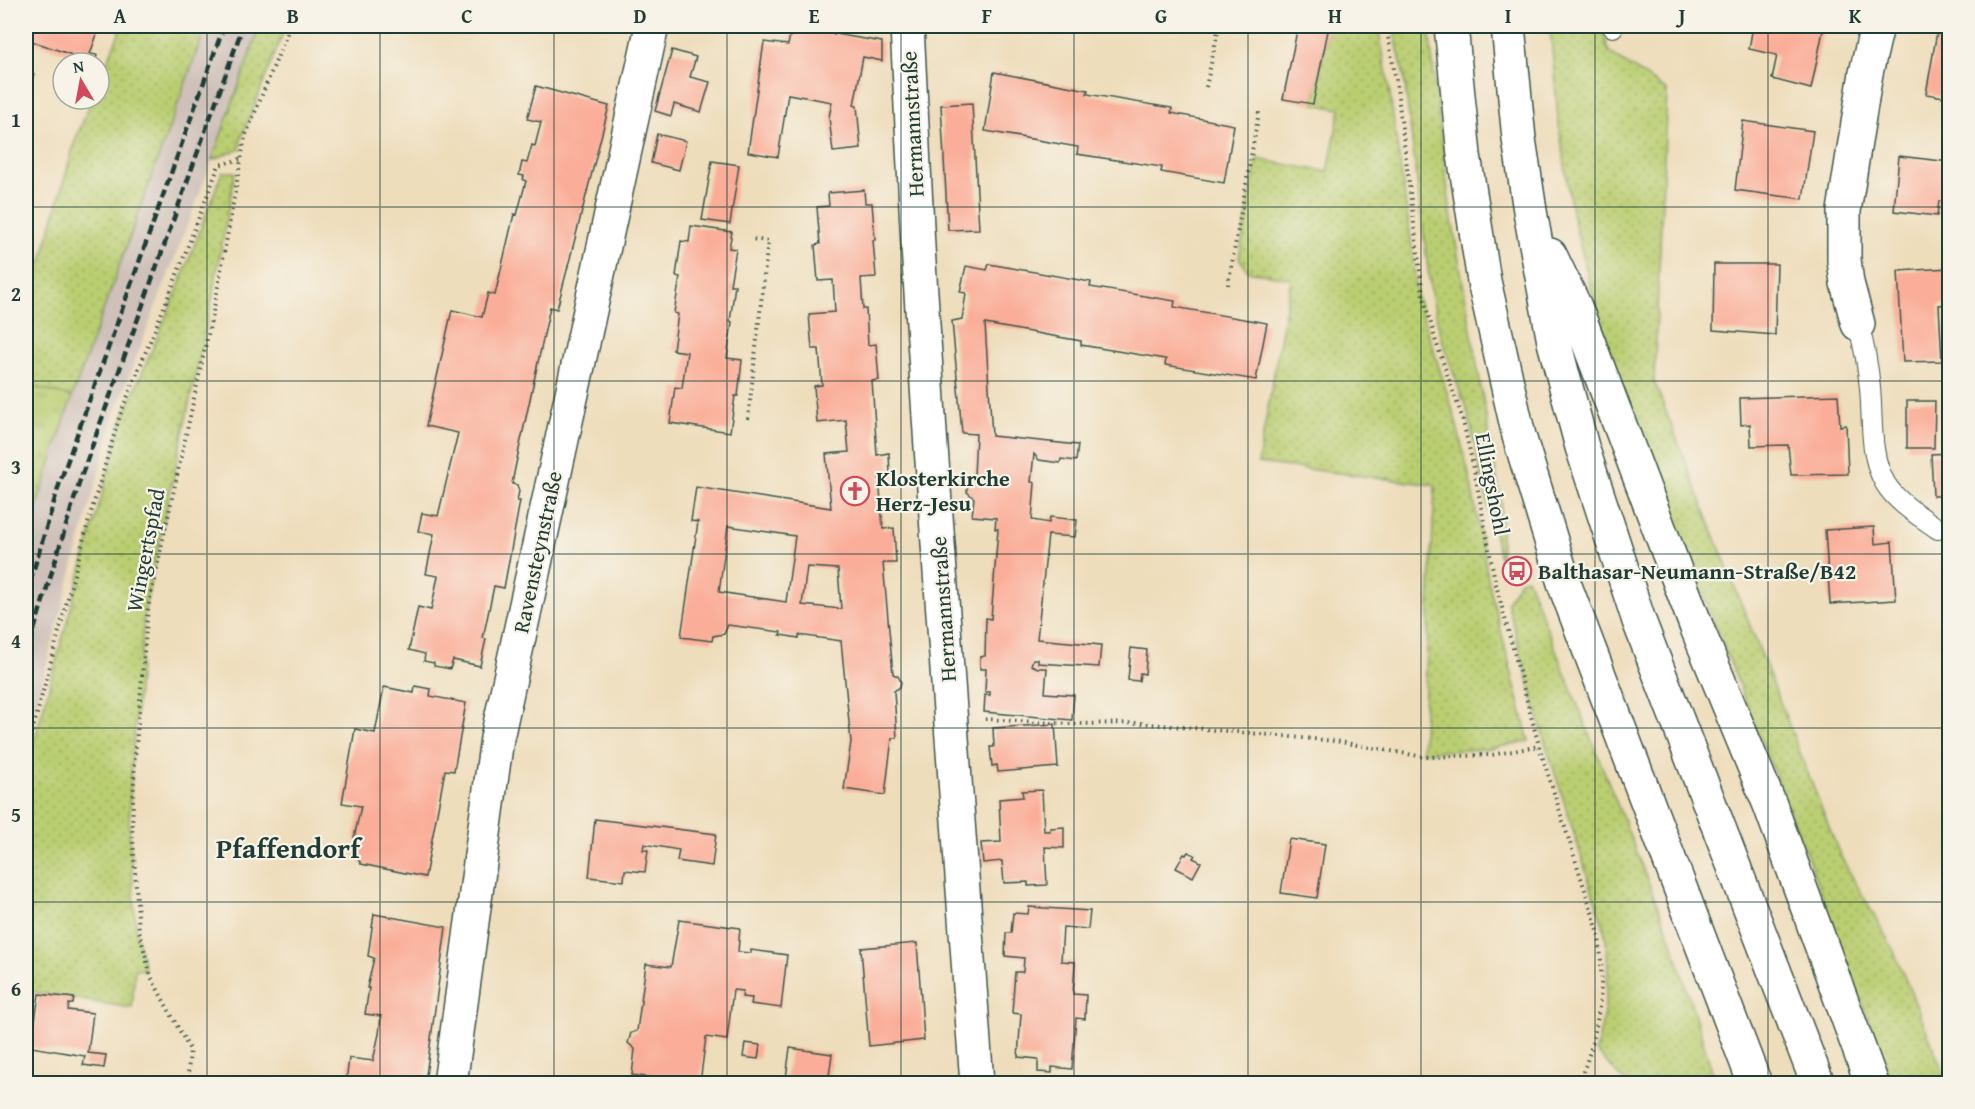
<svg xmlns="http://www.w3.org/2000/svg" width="1975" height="1109" font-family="'Gentium Book Plus',serif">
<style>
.industrial{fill:#cfc1ba}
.grass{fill:url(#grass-dots);stroke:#6c8652;stroke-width:1.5}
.park{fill:url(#park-tufts);stroke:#6c8652;stroke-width:1.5}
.building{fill:#faad98;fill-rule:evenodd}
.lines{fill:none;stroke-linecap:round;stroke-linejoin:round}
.lane-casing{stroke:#3e5548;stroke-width:22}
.street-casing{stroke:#3e5548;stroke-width:36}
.highway-casing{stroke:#3e5548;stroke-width:36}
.path{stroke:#3e5548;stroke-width:4;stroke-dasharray:1.5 4.5;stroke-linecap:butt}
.lane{stroke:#fff;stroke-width:20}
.street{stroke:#fff;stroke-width:33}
.highway{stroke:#fff;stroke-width:33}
.rail{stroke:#1f3d34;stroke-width:4.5;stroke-dasharray:9 4.5;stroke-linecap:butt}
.grid{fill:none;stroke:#1f3d34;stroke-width:1.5;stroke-opacity:0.55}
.labels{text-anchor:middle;stroke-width:4.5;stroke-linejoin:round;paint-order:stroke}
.street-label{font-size:22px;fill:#1f3d34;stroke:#f7f3e8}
.poi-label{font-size:22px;font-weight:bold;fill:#1f3d34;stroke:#f7f3e8;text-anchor:start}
.district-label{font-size:28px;font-weight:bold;fill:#1f3d34;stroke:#f7f3e8}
.neatline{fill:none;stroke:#1f3d34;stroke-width:2}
.grid-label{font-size:20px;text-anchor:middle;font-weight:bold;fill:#1f3d34}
</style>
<defs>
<pattern id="grass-dots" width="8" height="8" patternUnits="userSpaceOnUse" patternTransform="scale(1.5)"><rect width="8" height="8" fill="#bace71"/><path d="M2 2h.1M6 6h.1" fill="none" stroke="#97a85e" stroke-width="1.8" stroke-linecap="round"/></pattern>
<pattern id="park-tufts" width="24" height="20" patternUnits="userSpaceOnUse" patternTransform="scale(1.5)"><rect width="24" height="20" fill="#bace71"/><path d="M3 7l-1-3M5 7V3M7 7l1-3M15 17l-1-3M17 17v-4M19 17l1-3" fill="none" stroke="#97a85e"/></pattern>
</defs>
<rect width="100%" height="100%" fill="#f7f3e8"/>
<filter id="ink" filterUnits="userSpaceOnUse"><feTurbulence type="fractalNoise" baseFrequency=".0167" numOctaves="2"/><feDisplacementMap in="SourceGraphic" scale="12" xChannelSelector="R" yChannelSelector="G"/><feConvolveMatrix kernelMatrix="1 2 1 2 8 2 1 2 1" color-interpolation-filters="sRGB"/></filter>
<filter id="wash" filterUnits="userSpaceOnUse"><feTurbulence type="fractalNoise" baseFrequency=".008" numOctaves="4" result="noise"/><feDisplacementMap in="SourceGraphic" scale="24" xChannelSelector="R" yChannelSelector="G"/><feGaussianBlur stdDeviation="1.35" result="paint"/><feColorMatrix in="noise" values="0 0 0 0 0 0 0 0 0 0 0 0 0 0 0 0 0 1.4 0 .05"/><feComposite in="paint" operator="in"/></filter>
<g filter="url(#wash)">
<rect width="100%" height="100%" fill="#edb"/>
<path class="industrial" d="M206 26H260L212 161 115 413 26 740V539L72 397Z"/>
<path class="grass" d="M122 26H206L72 397 26 385V318L75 141 92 99H99V81Z
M260 26H286L241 139 240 149 212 160Z
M1329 26H1378L1388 81 1411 240 1417 297 1455 418 1470 479 1490 588 1529 741 1491 749 1422 752 1435 485 1258 463 1291 279 1248 271 1239 258 1257 159 1328 172 1340 109 1313 104Z
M1393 26H1429L1431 49 1450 208 1501 503V564L1468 414 1442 340 1431 293 1404 77Z
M1550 26H1602L1609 52 1667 91 1654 381 1840 855 1893 949 1948 1083H1892L1806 853 1620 386 1591 289 1572 213 1558 118Z
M222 172H235L212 299 145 608 132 758 129 825 136 931 145 970 135 969 132 1008 26 991V771L123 418 177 291Z
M1527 578 1671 939 1716 1083H1626L1596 1051C1606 1009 1612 971 1604 928L1545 742 1507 602 1520 580Z"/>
<path class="park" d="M26 385 72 397 26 539Z"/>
<g id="blocks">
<path class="building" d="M26 26H100L90 54 97 55 95 63 26 39Z
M792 26H830L829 33 882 42V61L863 57 854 105 857 106 861 149 833 152 829 117 832 102 788 94 778 157 748 152 764 42 788 45Z
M938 26H969L970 30 938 32Z
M1298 26H1329L1313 104 1283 99Z
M1753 26H1824L1811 89 1772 79 1777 55 1749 49Z
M1938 26H1950V98L1926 94Z
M672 50 696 57 690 77 710 82 701 112 674 104 671 116 655 111Z
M26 71 34 74 28 92 26 91Z
M994 72 1088 90 1087 94 1172 108 1171 113 1234 125 1224 183 1161 172 1162 167 1077 154 1078 147 985 131Z
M536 86 609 106 557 309 550 307 515 468 512 484 517 485 519 491 517 501H520L504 588 494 586 483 638 486 639 480 666 453 660 450 669 434 666V663L424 661 425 654 409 650 418 607 431 610 438 576 426 574 434 534 418 531 422 513 438 516 458 433 426 426 452 310 482 317 488 293 495 295 514 214 517 215 526 181 523 180 524 176 519 175 522 162 527 163 532 145 535 146 541 122 527 119Z
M972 103 979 229 948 230 941 105Z
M1743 121 1813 131 1803 199 1735 190Z
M657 134 686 141 679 170 651 163Z
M1899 156 1950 162V202L1939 201 1937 216 1894 211Z
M712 161 739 165 730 224 702 220Z
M864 190 865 203H872L875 240H873L876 277 861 278 863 309H866L868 345 876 344 879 380 872 381 877 455 889 453 890 474 879 475 883 529 894 528 896 563H883L893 674 898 676 901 682 900 687 894 691 897 738H892L885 795 844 789 851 742 841 641 799 635V638L780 635 781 632 728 625 724 634 713 636 712 641 681 637 698 522 691 521 696 487 831 508 826 454 849 452 846 420 817 423 814 386 822 385 819 349H812L809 314 835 312 833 280 818 281 815 245 820 244 817 207 829 206 828 193ZM728 526 795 536 786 602 719 592ZM807 567 838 569 841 609 802 605Z
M691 226 732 232 729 248 736 249 730 285H735L730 321 732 322 727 358 742 360 738 396H735L730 432 670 423 675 387 682 388 687 352 673 350 678 314 674 313 680 277 676 276 681 241 689 242Z
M26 261 36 264 26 299Z
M989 264 1091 282 1090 287 1175 301 1174 307 1267 323 1256 380 1165 365 1166 359 1081 345V341L985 324 992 436 1078 445 1076 461 1061 459 1060 463 1039 460 1034 454 1031 482 1035 483 1032 520 1049 523 1050 517 1077 520 1075 537 1048 535 1037 639 1101 645 1099 667 1038 663V659H1033L1031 665 1038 668H1047L1045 693 1074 695 1072 720 984 712 985 695H990V692H985L986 669H980V657L985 656 986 618 991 619 998 529H995L996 518 972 516 974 498 967 492 968 483 974 476 976 434 962 433 952 321 962 319 966 293 960 292 966 266 987 270Z
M1714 264H1777L1775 335 1713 330Z
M1950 268V304L1939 305 1942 361 1903 362 1898 271Z
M1838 395 1840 426 1846 425 1848 474 1791 475 1788 445 1751 446 1750 424 1741 425 1740 398Z
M1907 401H1935L1934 448H1907Z
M1950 453V496H1933L1931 454Z
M1874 527 1875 544 1892 542 1896 600 1830 604 1825 530Z
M1131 648 1147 650 1145 674 1140 673 1139 681 1128 680Z
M415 686 431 689 430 696 466 703 454 771 445 770 425 877 361 864 355 854 357 842 354 838 361 806 342 803 355 729 375 733 384 687 414 693Z
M1055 724 1058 767 998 772 997 765 992 766 990 747H994L993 728Z
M1042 790 1044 831H1050V828L1064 827V848L1045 847 1047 885 1028 886V882L1004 883 1002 861 983 863 981 843 1001 842 999 799 1023 797 1022 791Z
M595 819 716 834 712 866 677 861 679 850 644 844 643 850H648L645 872 625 870 624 881 589 877Z
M1289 839 1325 844 1317 898 1281 893Z
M1188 852 1195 855 1193 858 1201 862 1193 877 1176 868 1184 854 1186 855Z
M1029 907 1090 911 1088 929 1063 927 1061 961 1075 962 1073 994 1086 995 1085 1019 1076 1018 1072 1069 1052 1067V1073L1038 1072V1059L1018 1057 1021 1014 1012 1013 1015 972H1023L1024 958 1005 956 1006 933H1011L1013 913 1028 914Z
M374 914 446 927 425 1083H346L349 1058 373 1061 379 1034 381 1016 365 1014 369 988H367L374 958 368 956Z
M679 920 740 928 738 952 751 953V950L787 955 781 1008 751 1004 752 998 742 997 743 991 733 990 727 1040 706 1037 700 1083 652 1080V1078L632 1075 635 1049 628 1043 631 1033 637 1031 646 964 671 967Z
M917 943 924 1040 869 1046 861 948Z
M39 994 74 998 73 1004H69L68 1010 93 1013 88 1053 106 1055 104 1068 83 1065 85 1056 31 1047Z
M745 1043 760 1045 758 1059 743 1057Z
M790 1048 832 1054 828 1083 786 1078Z
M35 1077 66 1082 65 1083H31L32 1078Z"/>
</g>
</g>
<g filter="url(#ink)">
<use href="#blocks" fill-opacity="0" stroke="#3e5548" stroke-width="1.5"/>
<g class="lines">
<g class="lane-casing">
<path id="lane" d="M1612 26 1613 27
M1858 324C1864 345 1868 366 1870 388 1873 420 1869 455 1885 483 1897 503 1920 516 1938 529"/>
</g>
<g class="street-casing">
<path id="street" d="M907 26 918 247 931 447 977 1084
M1858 324 1847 283 1844 260V211L1866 73 1877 26
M450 1084 497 738 652 26"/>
</g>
<g class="highway-casing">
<path id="highway" d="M1451 26 1464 155 1484 281 1519 436 1565 586 1755 1084
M1508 26 1519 139 1531 217 1554 342 1582 447 1639 621 1818 1084
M1550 255 1575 307 1697 628 1770 805 1872 1084"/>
</g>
<path class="path" d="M1386 26 1396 80 1423 295 1436 342 1462 417 1474 469 1495 581 1539 746 1598 931C1606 981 1599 1037 1578 1084
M1206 87 1219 26
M1228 285 1259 112
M748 419 768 241 751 239
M985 719 1070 724 1139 723 1335 741 1424 757 1492 755 1539 746
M26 755 89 519 120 415 173 285 219 165 241 159
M187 1084 190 1050 151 977 139 931 132 826 135 757 148 608 216 298 245 137 290 26"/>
<use href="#lane" class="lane"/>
<use href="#street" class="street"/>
<use href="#highway" class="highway"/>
<path class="rail" d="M26 595 60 482 224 26
M26 656 81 477 243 26"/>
</g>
</g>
<path class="grid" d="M207 26V1084M380 26V1084M554 26V1084M727 26V1084M901 26V1084M1074 26V1084M1248 26V1084M1421 26V1084M1595 26V1084M1768 26V1084M26 207H1950M26 381H1950M26 554H1950M26 728H1950M26 902H1950"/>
<defs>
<g id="church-ring" transform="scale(1.5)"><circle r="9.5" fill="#f7f3e8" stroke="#d1495b" stroke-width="1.5"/><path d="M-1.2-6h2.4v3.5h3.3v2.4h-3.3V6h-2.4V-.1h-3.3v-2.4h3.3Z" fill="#d1495b"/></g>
<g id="bus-ring" transform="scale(1.5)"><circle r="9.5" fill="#f7f3e8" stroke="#d1495b" stroke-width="1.5"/><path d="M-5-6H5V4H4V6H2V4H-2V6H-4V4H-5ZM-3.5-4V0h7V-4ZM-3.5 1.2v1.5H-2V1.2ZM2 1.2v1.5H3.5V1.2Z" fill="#d1495b"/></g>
</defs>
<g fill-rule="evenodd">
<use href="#church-ring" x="855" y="491"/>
<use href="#bus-ring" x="1517" y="571"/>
</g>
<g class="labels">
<g class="street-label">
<text transform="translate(912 124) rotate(-93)" y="8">Hermannstraße</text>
<text transform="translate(1493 484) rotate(79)" y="8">Ellingshohl</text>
<text transform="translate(145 550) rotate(-79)" y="8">Wingertspfad</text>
<text transform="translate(537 552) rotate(-78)" y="8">Ravensteynstraße</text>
<text transform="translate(943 609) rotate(-94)" y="8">Hermannstraße</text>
</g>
<g class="poi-label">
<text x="876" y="486">Klosterkirche<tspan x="876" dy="25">Herz-Jesu</tspan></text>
<text x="1538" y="579">Balthasar-Neumann-Straße/B42</text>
</g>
<g class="district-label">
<text x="288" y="858">Pfaffendorf</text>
</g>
</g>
<rect width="1975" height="1109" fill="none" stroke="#f7f3e8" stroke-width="66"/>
<g transform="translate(81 81) rotate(350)"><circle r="28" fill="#f7f3e8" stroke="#a1aaa0" stroke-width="1.5"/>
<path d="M0-4.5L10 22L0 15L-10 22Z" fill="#d1495b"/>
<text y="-9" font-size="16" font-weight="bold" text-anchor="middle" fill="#1f3d34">N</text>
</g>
<rect x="33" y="33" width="1909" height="1043" class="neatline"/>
<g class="grid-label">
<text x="120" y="23">A</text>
<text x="293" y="23">B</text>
<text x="467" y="23">C</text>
<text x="640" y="23">D</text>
<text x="814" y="23">E</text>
<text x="987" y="23">F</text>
<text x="1161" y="23">G</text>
<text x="1335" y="23">H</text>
<text x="1508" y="23">I</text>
<text x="1682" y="23">J</text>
<text x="1855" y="23">K</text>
<text x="16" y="127">1</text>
<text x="16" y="301">2</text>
<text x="16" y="474">3</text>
<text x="16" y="648">4</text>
<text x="16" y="822">5</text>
<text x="16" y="996">6</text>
</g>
</svg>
